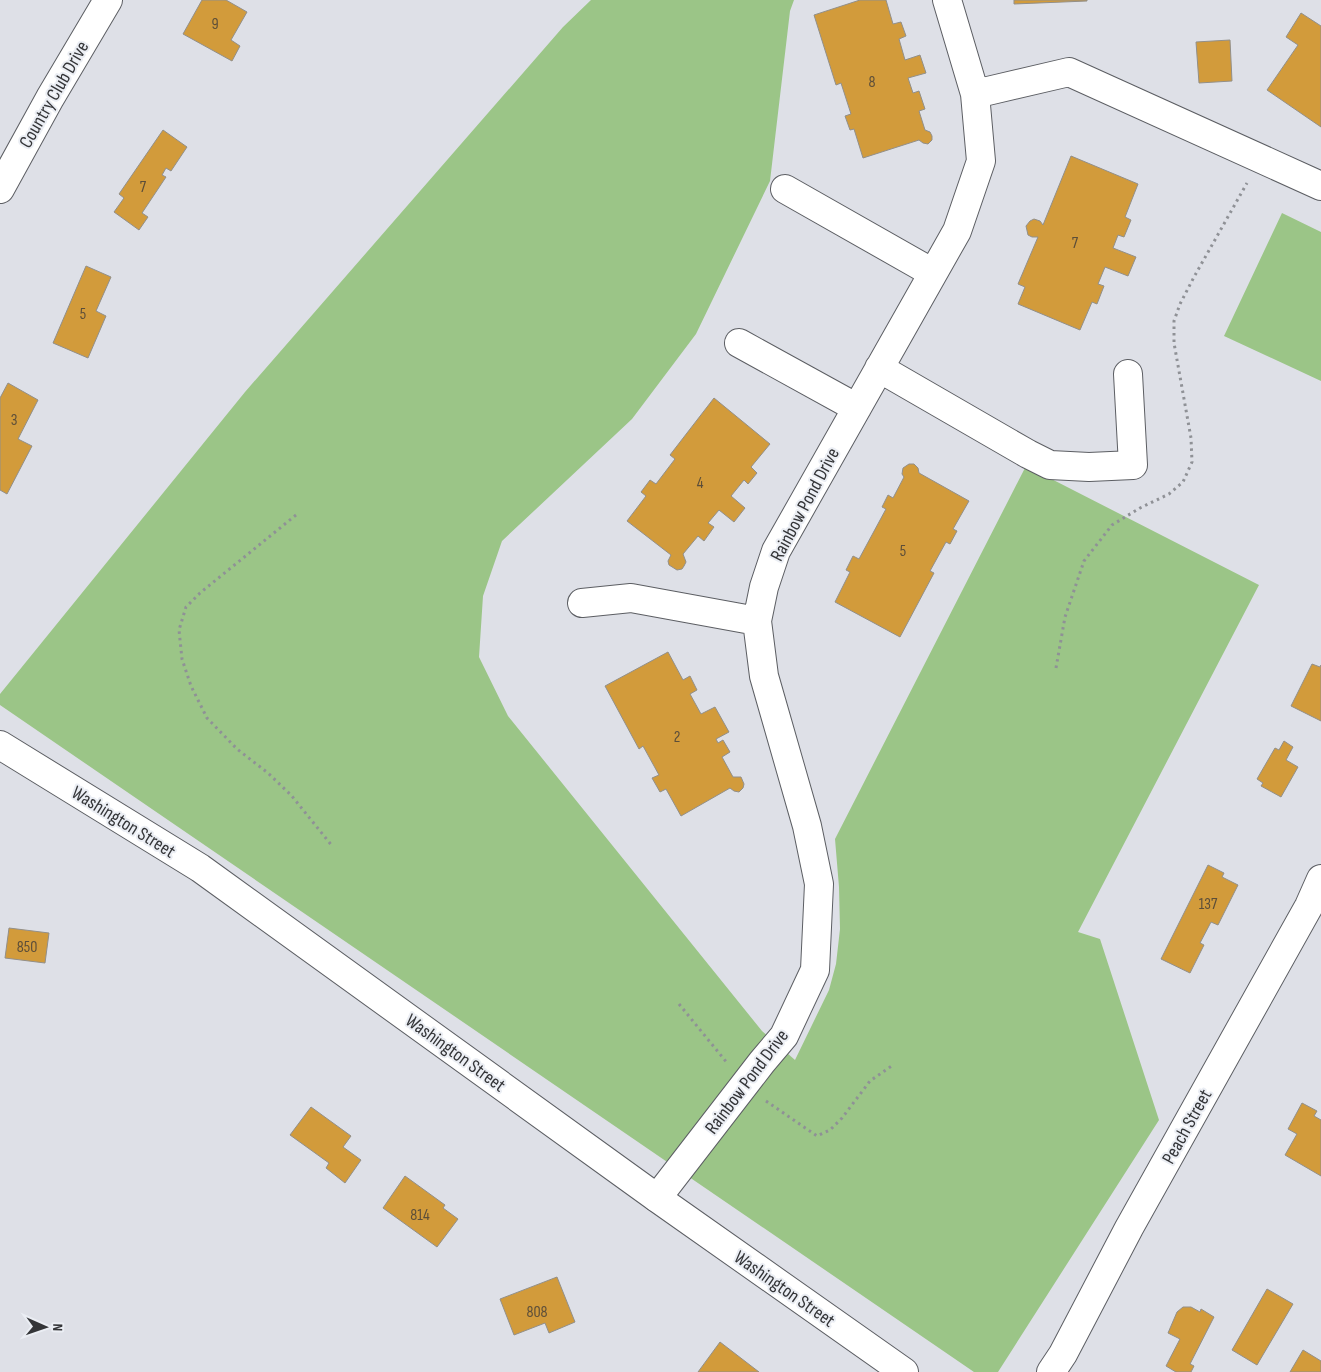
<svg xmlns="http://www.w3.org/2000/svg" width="1321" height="1372" font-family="'Sofia Sans Condensed',sans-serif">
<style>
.green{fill:#9bc587}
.building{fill:#d29b3b;stroke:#928f89}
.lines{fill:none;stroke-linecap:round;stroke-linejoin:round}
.minor-casing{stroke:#5c5e63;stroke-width:30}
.major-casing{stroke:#5c5e63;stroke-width:30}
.path{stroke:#8f9196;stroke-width:3;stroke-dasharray:2.5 4;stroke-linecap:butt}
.minor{stroke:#fff;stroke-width:28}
.major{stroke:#fff;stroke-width:28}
.labels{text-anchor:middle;stroke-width:4;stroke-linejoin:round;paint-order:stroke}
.number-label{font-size:16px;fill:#5c4e39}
.street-label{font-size:19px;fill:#343538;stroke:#ebeef4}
</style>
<rect width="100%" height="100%" fill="#dee0e7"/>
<path class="green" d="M591 0H794L790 11 770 181 696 334 632 419 502 541 483 596 479 657 508 716 762 1031 795 1060 829 990 836 964 840 929 839 887 835 839 1026 466 1259 585 1078 932 1100 939 1159 1120 998 1372H974L0 705V694L245 392 563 27Z
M1282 213 1321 232V381L1224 336Z"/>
<path class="building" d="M202 0H226L247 12 231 40 240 46 232 61 183 34Z
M860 0H886L893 24 901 22 906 36 899 39 905 60 920 55 926 73 908 78 913 93 919 91 925 109 919 111 925 130 930 132 932 136V140L928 144 923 143 919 140 863 158 854 129 850 130 845 116 851 114 841 83 836 85 814 15Z
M1014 0H1087V1L1014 4Z
M1301 13 1321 26V127L1267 90 1298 45 1286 37Z
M1230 40 1232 81 1199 83 1196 42Z
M163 130 187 147 171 171 166 168 162 175 166 177 142 213 148 217 139 230 114 212 124 198 119 194Z
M1071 156 1138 184 1125 217 1131 220 1124 237 1118 235 1113 248 1136 257 1128 276 1105 267 1098 284 1104 286 1097 304 1092 302 1080 330 1018 304 1025 287 1018 284 1038 237H1032L1028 235 1026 226 1030 221 1034 219 1040 221 1043 225Z
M86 266 111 277 96 311 106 316 88 358 53 343Z
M8 383 38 400 18 439 32 446 7 494 0 490V398Z
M714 398 770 444 751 467 757 473 748 484 744 480 731 496 745 508 734 522 719 510 708 523 714 527 704 541 698 536 683 554 686 562 684 566 682 569 677 570 669 565 668 561 671 555 627 521 646 496 641 492 650 480 656 484 675 459 670 455Z
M909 464H914L918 468 919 473 969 501 953 529 957 531 950 544 946 542 930 571 934 573 900 637 835 602 850 572 846 570 853 556 859 559 886 509 882 507 888 495 893 498 904 477 902 474 903 468Z
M668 652 683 680 690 676 697 690 690 694 701 714 715 707 729 732 716 739 718 743 723 740 730 752 722 757 733 777H741L744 784 743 788 739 792 734 791 730 788 681 816 666 789 660 792 652 778 659 775 643 746 639 749 605 686Z
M1312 664 1320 667 1321 665V721L1291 706Z
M1284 741 1293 747 1286 760 1298 767 1281 797 1261 786 1263 783 1257 779 1275 748 1279 750Z
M1208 865 1224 873 1222 877 1238 885 1218 925 1211 922 1200 943 1204 945 1190 973 1161 959Z
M9 928 49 933 45 963 5 958Z
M1302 1103 1317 1111 1314 1116 1321 1120V1176L1285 1155 1297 1134 1288 1129Z
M311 1107 351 1136 343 1147 361 1160 345 1183 326 1168 329 1163 290 1135Z
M405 1176 445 1205 443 1208 458 1219 437 1247 383 1208Z
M557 1277 575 1322 549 1333 545 1323 514 1335 500 1299Z
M1267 1289 1293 1304 1257 1365 1232 1350Z
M1183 1307H1191L1200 1312 1201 1309 1214 1317 1190 1364 1194 1366 1191 1372H1176L1166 1366 1180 1339 1168 1333 1177 1312Z
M720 1342 759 1372H698Z
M1303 1350 1321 1361V1372H1290Z"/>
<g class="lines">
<g class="minor-casing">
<path id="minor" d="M975 94 1069 72 1321 186
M0 189 50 98 108 0
M785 189 933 273
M739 343 857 408
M879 368 1028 454 1050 465 1089 467 1133 465 1128 374
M582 603 631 598 757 621
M657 1198 762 1062 784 1036 815 970 819 884 807 826 764 676 757 621 764 587 776 551 957 231 981 161 975 94 947 0
M1051 1372 1063 1354 1129 1228 1309 906 1321 879"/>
</g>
<g class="major-casing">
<path id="major" d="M0 745 200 868 657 1198 904 1372"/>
</g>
<path class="path" d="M296 515 200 593 186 607 179 630 182 659 191 686 207 718 237 749 268 773 291 795 333 847
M1056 668 1065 617 1084 561 1112 525 1140 508 1169 494 1183 482 1192 462 1191 438 1174 343V321L1180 304 1194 277 1247 183
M679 1004 728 1064
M766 1101 817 1136 830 1130 842 1118 870 1081 893 1065"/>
<use href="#minor" class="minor"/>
<use href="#major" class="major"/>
</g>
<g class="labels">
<g class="number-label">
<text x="215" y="29">9</text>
<text x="872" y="87">8</text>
<text x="143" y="192">7</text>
<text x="1075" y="248">7</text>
<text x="83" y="319">5</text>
<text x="14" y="425">3</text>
<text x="700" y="488">4</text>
<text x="903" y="556">5</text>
<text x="677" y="742">2</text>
<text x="1208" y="909">137</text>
<text x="27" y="952">850</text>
<text x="420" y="1220">814</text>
<text x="537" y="1317">808</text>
</g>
<g class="street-label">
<text transform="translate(53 94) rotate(-60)" y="7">Country Club Drive</text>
<text transform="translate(804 504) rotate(-62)" y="7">Rainbow Pond Drive</text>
<text transform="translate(124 821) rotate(32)" y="7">Washington Street</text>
<text transform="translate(456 1052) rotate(36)" y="7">Washington Street</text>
<text transform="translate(746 1081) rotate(-53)" y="7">Rainbow Pond Drive</text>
<text transform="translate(1186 1126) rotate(-61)" y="7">Peach Street</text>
<text transform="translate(785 1288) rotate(35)" y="7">Washington Street</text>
</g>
</g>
<g transform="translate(45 1327) rotate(92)" stroke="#ebeef4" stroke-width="4" paint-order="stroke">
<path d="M0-4L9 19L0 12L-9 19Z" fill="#343538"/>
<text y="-8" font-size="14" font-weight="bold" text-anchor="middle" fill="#343538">N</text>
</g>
</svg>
